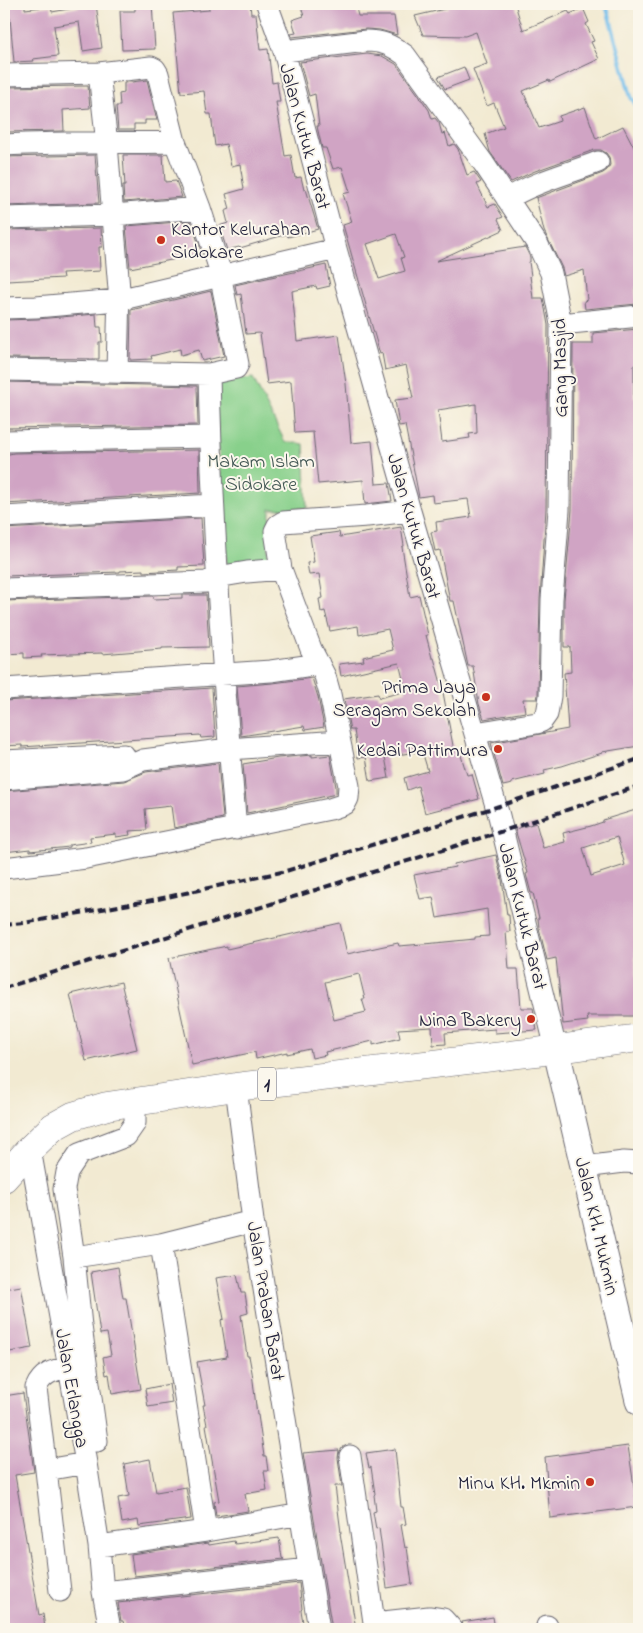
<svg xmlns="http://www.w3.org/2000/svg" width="643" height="1633" font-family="'Indie Flower',sans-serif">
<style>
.green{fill:#88d08b;stroke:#557963}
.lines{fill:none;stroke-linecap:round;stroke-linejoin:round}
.stream{stroke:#71bdeb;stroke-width:4.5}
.building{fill:#d0a4c4;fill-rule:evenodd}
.minor-casing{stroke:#6b6870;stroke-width:23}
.major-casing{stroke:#6b6870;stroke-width:28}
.highway-casing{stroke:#6b6870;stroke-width:29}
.minor{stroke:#fff;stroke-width:21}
.major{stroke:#fff;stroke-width:26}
.highway{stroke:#fff;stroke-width:28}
.rail{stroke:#22223b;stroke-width:4;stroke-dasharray:8 4;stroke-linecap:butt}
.poi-dot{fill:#c8321e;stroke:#fbf7ec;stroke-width:2}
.labels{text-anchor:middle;stroke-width:4;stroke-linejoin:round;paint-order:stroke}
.shield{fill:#fbf7ec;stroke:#636270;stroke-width:1}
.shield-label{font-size:19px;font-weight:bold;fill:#22223b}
.street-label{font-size:20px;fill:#22223b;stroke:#fbf7ec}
.poi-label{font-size:20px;fill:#22223b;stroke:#fbf7ec;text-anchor:end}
.park-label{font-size:20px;fill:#415653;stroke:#fbf7ec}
</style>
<rect width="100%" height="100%" fill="#fbf7ec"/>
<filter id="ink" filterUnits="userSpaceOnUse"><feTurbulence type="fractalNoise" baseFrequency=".02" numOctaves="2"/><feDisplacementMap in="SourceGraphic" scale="10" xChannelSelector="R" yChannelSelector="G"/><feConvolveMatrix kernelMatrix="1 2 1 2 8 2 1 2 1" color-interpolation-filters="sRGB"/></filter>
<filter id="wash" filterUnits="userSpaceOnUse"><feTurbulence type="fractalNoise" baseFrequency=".0096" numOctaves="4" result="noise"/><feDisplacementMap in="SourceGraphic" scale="20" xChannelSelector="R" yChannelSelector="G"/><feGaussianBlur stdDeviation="1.12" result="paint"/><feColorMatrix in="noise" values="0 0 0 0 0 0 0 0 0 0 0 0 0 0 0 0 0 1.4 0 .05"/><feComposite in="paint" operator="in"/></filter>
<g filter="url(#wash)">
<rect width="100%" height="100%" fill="#f2ead2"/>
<path class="green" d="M253 378 285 442 304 444 307 508 270 509 268 561 227 565 214 383Z"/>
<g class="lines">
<path class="stream" d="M606 4 631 97 639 109"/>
</g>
<g id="blocks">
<path class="building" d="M4 4H25V9L51 6 52 12 96 4 102 48 83 51 79 22 54 26 58 56 33 59 34 61 14 62 10 18 5 19Z
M135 4H152L155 49 122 50 120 11H135Z
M209 4H250L251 14H256L260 50 268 49 272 83 277 82 280 102H276L285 156 291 155 295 178 301 177 304 190 306 189 318 229 288 237 287 234 240 248 239 247 227 250 219 226 228 223 225 211 230 209 226 194 244 189 240 164 231 166 226 144 215 146 211 114H207L204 91 181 93 173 13 209 10Z
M300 4H355L358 16H394L397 35 380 30 366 29 292 37 291 34 296 33 292 20 304 16Z
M447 4H515L523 30 568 11 570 14 583 8 589 22 586 24 594 41 591 42 599 59 550 82 549 80 523 91 539 128 560 121 559 116 585 107 596 139 623 126 639 157V287L635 288 637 304 585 309 584 301 587 300 584 270 564 276 562 268 544 231 536 198 603 173 607 170 610 165 609 157 606 153 601 150H594L535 171 511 182 490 152 485 134 504 127 494 103 487 106 473 69 487 64 476 32 465 36 423 35 415 16 449 8Z
M367 54 382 56 396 64 420 97 421 100H422L429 110 432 119 435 118 439 123 442 134 445 133 449 146 454 144 458 149 467 175 474 172 481 182 477 184 488 207 495 204 503 217 498 219 503 230 436 261 525 247 530 257V262H529L531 276H530L533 298H543L548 325 546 509 540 599 538 695 537 699H523L525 712 484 719 479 704 473 666H468L454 601H450L440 550 435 551 431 532 437 531 436 522 471 517 468 499 433 503 432 495 419 497 405 425 399 426 395 400 413 398 406 365 385 370 382 353 380 354 343 225 352 222 343 194 350 192 342 167 333 169 326 148H322L317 126H319L315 94 309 96 300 62ZM396 234 404 257 401 258 405 271 379 279 367 244ZM476 404 477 433 469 434 470 438 442 442 438 410Z
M464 67 469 80 445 89 438 77Z
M147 80 157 120H145V124H134V130H118L116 106H120L119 94 124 93V83Z
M88 86 90 108 63 110 64 131 4 132V87Z
M95 155 99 203 4 206V157Z
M123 155H163L165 182 176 181 182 197 124 202 123 186H125Z
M191 221 202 254 130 268 126 226Z
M101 228 102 247H99L100 271 62 273 63 278 7 281 4 230Z
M326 265 330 286 317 289 316 286 292 291 297 341 339 335 346 384 351 443 372 441 376 484 389 483 392 501 365 504 363 480 318 484 313 432 295 433 291 381 267 384 260 333 246 334 241 294 237 295 235 285Z
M211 291 224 356 202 361 199 350 181 355 180 349 151 356 152 359 130 360 131 310Z
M96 314 97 327H101L102 342H99V359L4 358V320L37 319Z
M639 329V365H634V398H639V746L602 752V753L562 766 544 770 545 774 512 782V784L503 786 491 743 568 729 564 673 571 672 570 647H564V600L572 510 573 344H593V333Z
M4 382 197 386 198 425 4 428V413H5Z
M199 450 200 493 4 504V455L14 453Z
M201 518 204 566 178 567V570L143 572V570L120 571V572L4 576V529Z
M401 527 404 546 402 547 410 597 419 595 428 635H426L432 658H434L442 687 454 751 459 749 467 775 472 774 479 799 425 813 418 786 407 790 404 778 428 771 422 751 385 757 389 778 370 781 366 757 358 758 354 730H350L344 699 378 694 379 698 406 691 399 663 341 676 339 664 364 661 363 657 393 650 388 629 359 635 358 626 330 631 325 611 321 612 319 599 323 598 319 574 309 575 307 563 314 562 310 536 339 532 340 537Z
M182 595H206L209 647 162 648V649L102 654V653L41 655 42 657 24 658V653L4 654V601L153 596 154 599 182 598Z
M312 678 318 697 324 727 305 730 304 726 241 736 237 686 273 683Z
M212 688 215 737 201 738 200 735 22 747V745L4 746V701Z
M312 755V757L330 755 336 787V794L247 813 243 764 278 758Z
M218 763 223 818 174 828 171 806 145 809 147 830 129 831 130 835 116 837V834L90 837 91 842 69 845V847L30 851V849L4 852V791L124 781 146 772Z
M639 809V951H635L636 977H639V1016H587L588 1021 563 1024 556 958 547 960 539 928 538 918H539L533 893H531L526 874 528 873 515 829 536 823 543 848 565 842 563 833 591 826 603 822V820ZM617 837 625 865 591 876 583 848Z
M496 855 502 880 507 915H509L510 932H506L509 969H518L521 1008H533L537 1030 495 1033V1029L445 1033 446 1044 433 1045 432 1027 398 1029 400 1038 373 1045V1041L325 1052 326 1055 312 1058 310 1049 287 1054V1052L256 1059 255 1052 192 1065 169 958 227 946V949L340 923 347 954 398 943 399 946 435 943 475 939V937L489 936 487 909 437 918 433 897 420 899 414 875 455 867 454 864ZM359 974 365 999H362L366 1012 334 1020 325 982Z
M121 982 137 1049 86 1061 70 994Z
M118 1267 123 1298H126L141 1389 112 1394 109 1374 106 1375 103 1357 111 1355 107 1333 100 1334 91 1272Z
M237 1275 241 1293H245L248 1313 241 1315 247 1356H249L252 1372 257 1415H258L264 1456H266L268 1471H264L267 1490 245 1494 248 1511 216 1516 214 1502 219 1501 206 1425H207L203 1405H205L197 1362 227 1357 221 1320 224 1319 216 1278Z
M21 1286 32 1348 4 1353V1289Z
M169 1384 172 1403 148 1407 145 1389Z
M23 1393 34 1472 15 1475 39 1615 43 1614 45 1628 4 1629V1396Z
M628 1446 637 1507 550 1518 545 1457Z
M395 1449 401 1507H403L406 1524 401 1525 405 1548 407 1547 412 1584 387 1588 379 1528 376 1529 373 1512 376 1511 374 1495 375 1494 371 1467 369 1468 366 1453Z
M339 1450 338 1458 342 1486H335L341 1533H340L356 1629H332L303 1453Z
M150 1459 156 1492 186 1487 191 1519 139 1526 138 1520 122 1523 118 1498 129 1496 124 1464Z
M279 1538 282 1558 284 1559 134 1576 131 1554 208 1543 209 1545 234 1541 235 1544Z
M299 1583 302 1609 301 1610 304 1629H282L281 1626 262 1629H125L123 1621H121L118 1603Z
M493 1617 495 1629H464L462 1622Z"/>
</g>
</g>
<g filter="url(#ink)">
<use href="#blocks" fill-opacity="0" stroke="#6b6870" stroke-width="1"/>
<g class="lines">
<g class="minor-casing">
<path id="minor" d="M267 4 284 51 336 249 410 511 499 816 556 1049
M284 51 366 41C383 41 391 45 405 55L484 164 538 245 551 273 561 324 559 510 552 599 550 696 547 714 542 721 537 723 475 733
M99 73 107 144 119 289 117 372
M4 75 99 73 151 67 155 69 158 74 175 142 200 208 218 264 238 364 236 368 209 374C212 526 223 677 236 829
M4 145C61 142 118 143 175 142
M507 199C535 182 567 174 598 162
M4 218 113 215 200 208
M4 308 36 307 118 300 336 249
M561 324 639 316
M4 370 209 374
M4 441 210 437
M4 517 213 505
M4 589 207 582 217 577 247 572 281 569
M4 689 271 671 319 664
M4 761 124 755
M4 779 123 769 143 760 229 749 339 741
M4 868 86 858 330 809 345 804 348 798 349 786 330 694 325 676 311 649 281 569 275 531 278 525 283 522 367 516 410 511
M236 1087 253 1221 319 1629
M30 1149 86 1463 99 1546 103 1592 110 1629
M584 1167 624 1162 639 1163
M161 1244 206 1531 301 1514
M74 1257 161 1244 253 1221
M69 1367C54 1370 42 1373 36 1388L46 1470 86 1463
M97 1441 81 1326 74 1257 64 1189 67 1172 79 1154 126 1136 135 1123V1102
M350 1456 375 1629
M46 1470 60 1591
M99 1546 206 1531
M103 1592 309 1569
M374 1623 429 1617 443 1619 452 1629
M547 1626V1629"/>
</g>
<g class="major-casing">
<path id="major" d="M556 1049 639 1402"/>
</g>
<g class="highway-casing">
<path id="highway" d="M4 1178 30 1149 53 1127 73 1116 107 1106 236 1087 536 1052 639 1038"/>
</g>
<use href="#minor" class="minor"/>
<use href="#major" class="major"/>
<use href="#highway" class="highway"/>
<path class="rail" d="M4 925 24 923 158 899 286 871 496 807 639 759
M4 988 503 831 639 786"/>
</g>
</g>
<g class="poi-dot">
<circle cx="161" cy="240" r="5"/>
<circle cx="486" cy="697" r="5"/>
<circle cx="498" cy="749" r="5"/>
<circle cx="531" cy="1019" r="5"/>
<circle cx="590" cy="1482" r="5"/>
</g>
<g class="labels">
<rect class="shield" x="258" y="1067.5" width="18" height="33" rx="4"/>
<g class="shield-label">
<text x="267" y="1091">1</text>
</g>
<g class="street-label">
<text transform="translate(306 136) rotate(75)" y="7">Jalan Kutuk Barat</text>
<text transform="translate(559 368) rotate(-91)" y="7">Gang Masjid</text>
<text transform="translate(415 526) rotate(74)" y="7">Jalan Kutuk Barat</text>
<text transform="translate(524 916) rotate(76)" y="7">Jalan Kutuk Barat</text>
<text transform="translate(598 1226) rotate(77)" y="7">Jalan KH. Mukmin</text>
<text transform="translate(267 1301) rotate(81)" y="7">Jalan Praban Barat</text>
<text transform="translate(73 1388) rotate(80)" y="7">Jalan Erlangga</text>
</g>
<g class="poi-label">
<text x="171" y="235" text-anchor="start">Kantor Kelurahan<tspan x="171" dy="23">Sidokare</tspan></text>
<text x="476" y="693">Prima Jaya<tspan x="476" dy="23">Seragam Sekolah</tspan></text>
<text x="488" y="756">Kedai Pattimura</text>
<text x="521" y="1026">Nina Bakery</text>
<text x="580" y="1489">Minu KH. Mkmin</text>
</g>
<g class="park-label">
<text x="261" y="467">Makam Islam<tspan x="261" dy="23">Sidokare</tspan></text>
</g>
</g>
<rect width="643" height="1633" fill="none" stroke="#fbf7ec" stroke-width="20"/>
</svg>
